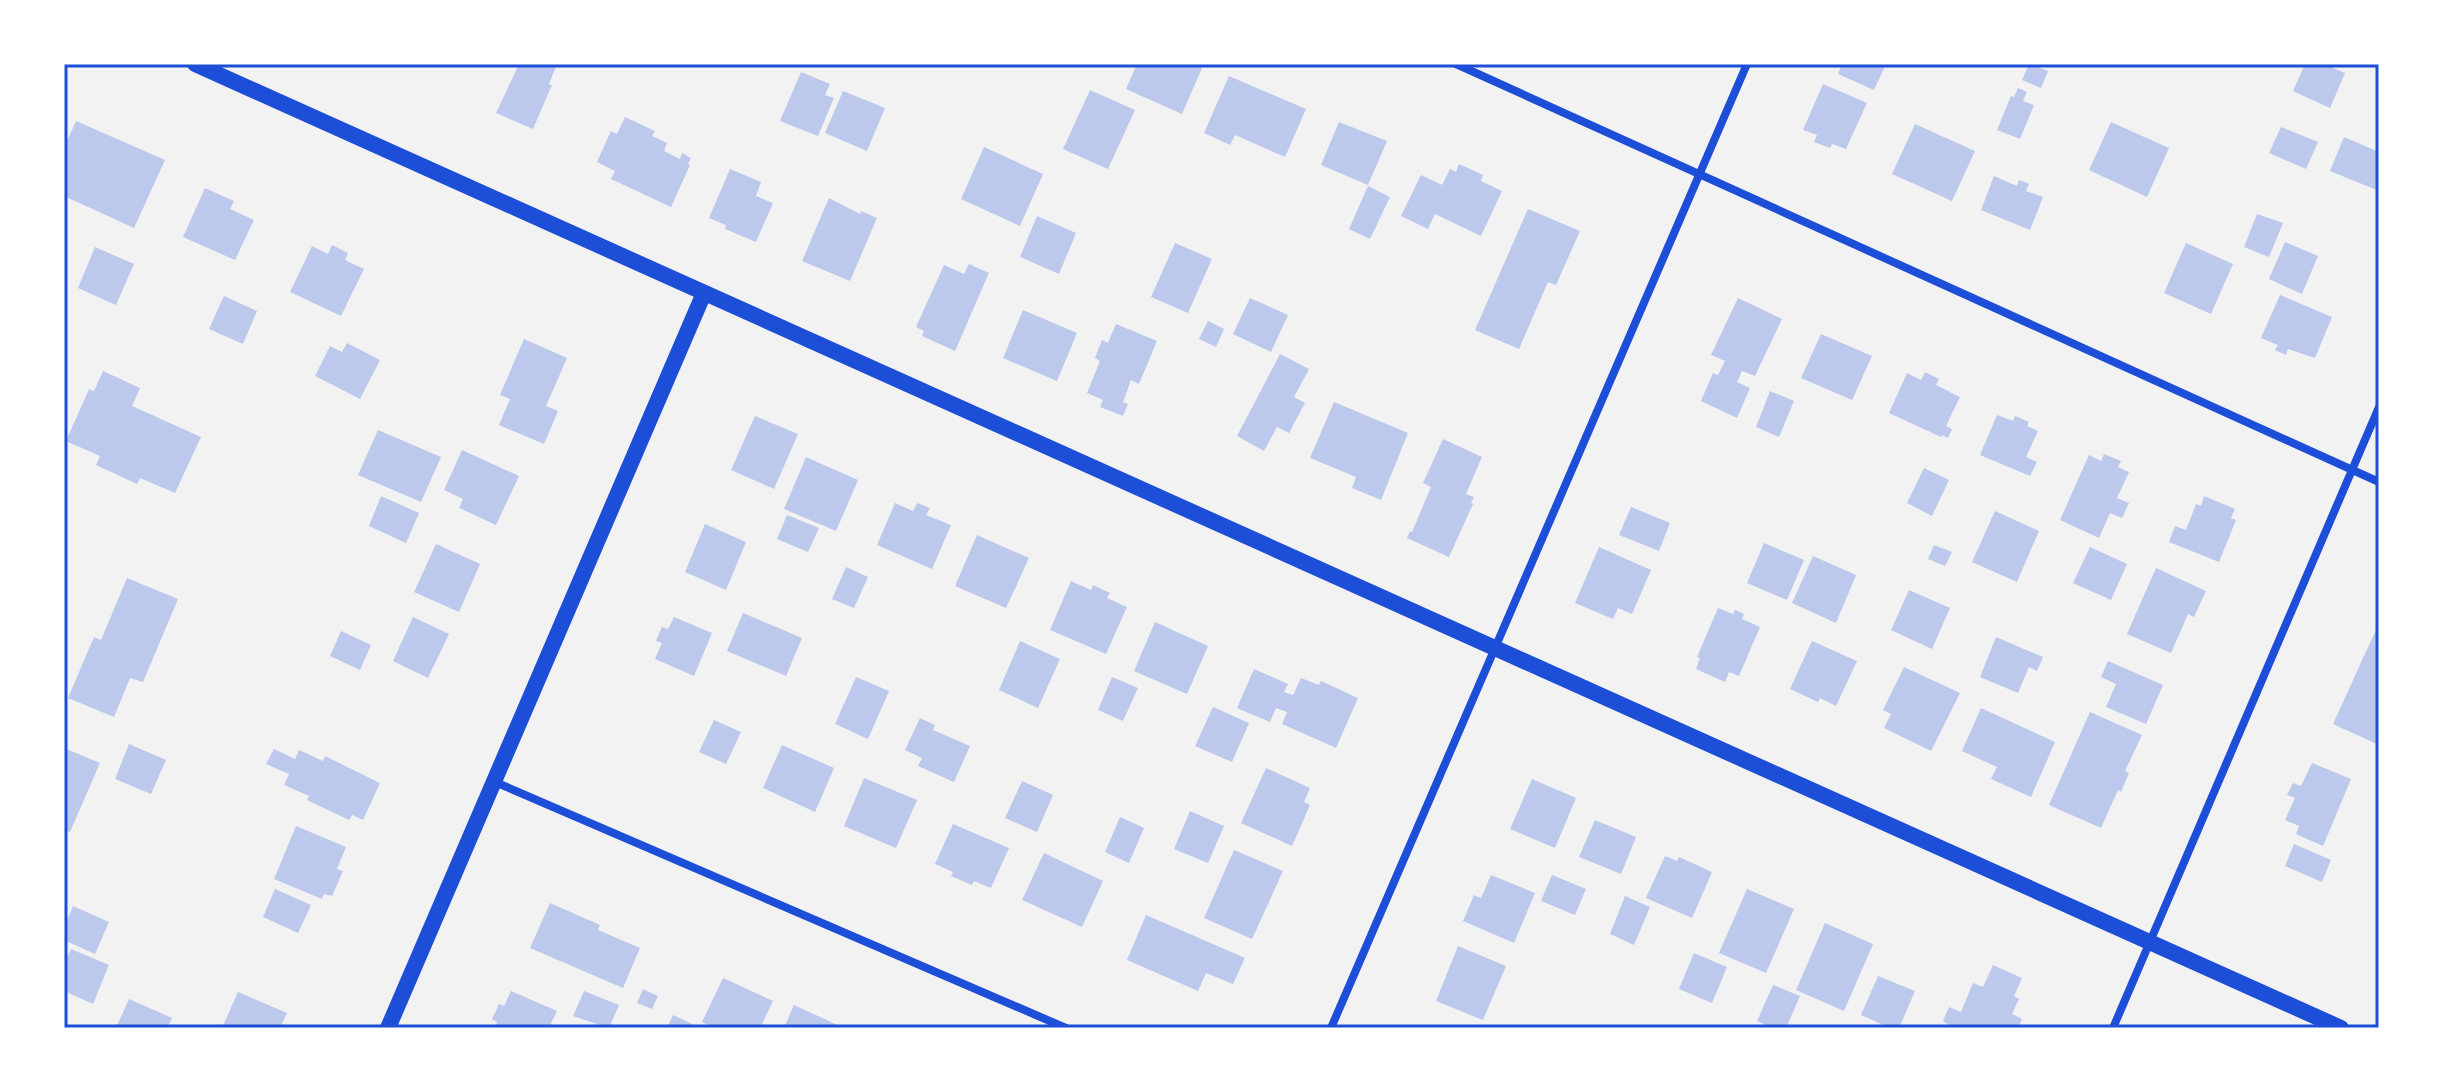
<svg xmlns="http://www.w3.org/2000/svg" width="2443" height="1092" font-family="'PT Sans Narrow',sans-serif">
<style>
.building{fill:#bdc9ec}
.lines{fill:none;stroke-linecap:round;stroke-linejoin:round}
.minor{stroke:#1d4ed8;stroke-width:8}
.secondary{stroke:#1d4ed8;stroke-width:16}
.neatline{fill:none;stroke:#1d4ed8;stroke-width:3}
</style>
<rect width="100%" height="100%" fill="#f2f2f2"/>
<path class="building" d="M519 64H557L549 84 552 85 533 129 496 113Z
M1137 64H1194L1202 68 1182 114 1126 89Z
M1842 64H1886L1874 90 1838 74Z
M2029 64 2048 71 2041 88 2022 80Z
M2305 64H2324L2345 73 2330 108 2293 91Z
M801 72 830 84 825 95 834 98 818 136 780 121Z
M1229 76 1306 109 1285 157 1235 135 1230 145 1204 133Z
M1823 84 1867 103 1846 149 1832 144 1830 148 1814 142 1817 135 1803 130Z
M2018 88 2027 92 2023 101 2034 105 2020 139 1997 130 2011 96 2014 97Z
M1090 90 1135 110 1108 169 1063 149Z
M843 91 885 108 867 151 825 133Z
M625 117 655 131 652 136 667 143 664 151 680 159 682 153 691 158 688 164 690 165 671 207 611 179 615 171 597 162 611 131 617 134Z
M76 121 165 160 134 228 64 196V148Z
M1339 122 1387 141 1368 185 1321 165Z
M2111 122 2169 148 2147 197 2089 170Z
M1915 124 1975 151 1952 201 1892 174Z
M2281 127 2318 142 2306 169 2269 153Z
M2344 137 2379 152V191L2330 171Z
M984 147 1043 174 1020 226 961 199Z
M1459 164 1483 175 1481 181 1502 191 1481 236 1435 214 1428 229 1401 216 1421 175 1442 185 1450 169 1456 172Z
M730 169 761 182 756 196 773 203 756 242 725 229 726 225 709 218Z
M1994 176 2017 186 2019 180 2029 184 2026 191 2043 197 2030 230 1981 210Z
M1368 186 1390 197 1370 239 1349 229Z
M205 188 234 201 230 209 254 220 235 260 183 237Z
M829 198 860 214 861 211 877 218 850 281 802 261Z
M1528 209 1580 231 1556 285 1548 282 1519 349 1475 330Z
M2257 214 2283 223 2269 257 2244 247Z
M1037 216 1076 233 1059 274 1020 257Z
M2285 242 2318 256 2302 294 2269 279Z
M1175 243 1212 259 1188 313 1151 297Z
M2186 243 2233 264 2211 314 2164 293Z
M332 245 348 253 345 260 364 269 341 316 290 292 312 246 328 254Z
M95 247 134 264 116 305 78 288Z
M969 264 989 273 955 351 922 336 924 331 916 327 944 265 964 274Z
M2280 295 2332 317 2315 358 2288 349 2286 355 2275 350 2278 345 2261 338Z
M224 296 257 311 243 344 209 329Z
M1250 298 1288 315 1271 352 1233 334Z
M1738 298 1782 319 1755 376 1742 371 1737 382 1750 388 1737 418 1701 401 1713 373 1718 375 1725 361 1711 355Z
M1023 310 1077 333 1057 381 1003 358Z
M1208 321 1224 329 1216 347 1199 339Z
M1116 324 1157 341 1139 384 1131 380 1123 402 1128 404 1123 416 1100 407 1103 400 1087 393 1100 361 1095 358 1102 340 1108 343Z
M1821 334 1872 356 1852 400 1801 378Z
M524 339 567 358 546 406 558 411 544 444 499 425 510 399 500 395Z
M347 343 380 360 360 399 315 376 330 346 342 352Z
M1280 354 1309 369 1294 397 1305 403 1289 433 1277 427 1264 451 1237 436Z
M103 371 140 388 132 406 201 437 175 493 140 478 137 484 96 465 100 456 66 441 89 389 94 391Z
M1925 372 1939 379 1936 385 1960 397 1946 426 1952 429 1948 438 1942 435 1941 437 1889 413 1907 373 1921 380Z
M1770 391 1794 401 1779 437 1756 427Z
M1334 402 1408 433 1381 500 1352 488 1356 477 1310 458Z
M1997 415 2013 421 2015 416 2029 422 2027 426 2038 431 2026 457 2037 462 2030 476 1980 455Z
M755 416 798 434 774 489 731 470Z
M378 430 441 457 421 502 358 475Z
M1443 439 1482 457 1466 494 1474 497 1471 503 1473 504 1449 557 1407 538 1410 531 1412 532 1431 487 1423 483Z
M462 450 519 476 496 525 459 508 463 499 444 490Z
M2104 454 2121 461 2118 467 2129 472 2117 498 2129 503 2122 518 2110 513 2099 538 2060 520 2089 455 2101 461Z
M806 457 858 480 836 531 784 509Z
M1924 468 1949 480 1932 516 1907 503Z
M381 496 419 513 406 543 369 526Z
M2204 496 2235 509 2231 518 2236 520 2219 562 2169 542 2175 526 2186 530 2196 504 2201 506Z
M895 503 913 511 917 503 930 508 926 515 951 525 932 569 877 545Z
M1631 507 1670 523 1659 551 1619 535Z
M1995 511 2039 531 2017 582 1972 562Z
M787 515 819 528 808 552 777 539Z
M705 524 746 542 726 590 685 572Z
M977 535 1029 558 1006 608 955 586Z
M1764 543 1804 560 1787 600 1747 583Z
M436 544 480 564 459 612 414 592Z
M1934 545 1952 552 1945 566 1928 559Z
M1599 547 1651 570 1632 614 1618 608 1613 619 1575 603Z
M2090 547 2127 564 2111 600 2073 583Z
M1813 556 1856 575 1836 623 1792 603Z
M846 567 868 577 854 608 832 599Z
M2156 568 2206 591 2194 617 2188 614 2171 653 2127 634Z
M127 578 178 599 143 682 130 678 114 717 68 698 94 637 101 640Z
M1071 581 1091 590 1093 585 1110 593 1107 598 1127 607 1106 654 1050 630Z
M1909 590 1950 608 1932 649 1891 630Z
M1718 608 1733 614 1735 610 1744 614 1742 619 1760 627 1739 676 1729 672 1725 682 1696 669 1700 658 1697 657Z
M743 613 802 638 786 676 727 651Z
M413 617 449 634 428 678 393 661Z
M674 617 712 633 694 676 655 659 662 643 656 641 662 627 668 629Z
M1155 622 1208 646 1187 694 1134 671Z
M2379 623V745L2333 724Z
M341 631 371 645 360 670 330 656Z
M1996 637 2043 657 2037 671 2029 667 2018 693 1980 677Z
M1020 641 1060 659 1038 708 999 690Z
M1812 641 1857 661 1836 706 1820 698 1818 702 1790 689Z
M2108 661 2163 685 2146 724 2106 707 2116 684 2101 677Z
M1904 667 1960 693 1931 751 1884 728 1891 714 1883 710Z
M1254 669 1288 684 1284 692 1293 695 1301 678 1319 685 1321 681 1358 698 1336 748 1282 724 1287 712 1276 708 1270 722 1237 708Z
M856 677 889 691 868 739 835 724Z
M1112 677 1138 688 1123 721 1098 710Z
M1213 707 1249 723 1232 762 1195 746Z
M1981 708 2055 742 2031 797 1991 779 1997 767 1962 751Z
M2090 712 2142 735 2125 771 2129 773 2121 792 2118 790 2101 828 2049 805Z
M920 718 935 725 933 730 970 746 954 782 918 766 922 758 905 750Z
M714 720 741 732 726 764 699 752Z
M129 744 166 760 151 794 115 779Z
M782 745 834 768 815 812 763 788Z
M64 748 100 763 70 832 64 830Z
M274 749 295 759 299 750 323 761 325 756 380 783 363 820 352 815 349 820 307 800 309 796 284 785 289 774 266 764Z
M2312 763 2351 779 2323 846 2296 834 2299 826 2285 820 2295 798 2287 795 2293 783 2301 786Z
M1266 768 1310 788 1304 802 1310 805 1292 846 1241 823Z
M864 778 917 800 896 848 844 826Z
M1532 779 1576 798 1555 848 1510 829Z
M1022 781 1053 795 1037 832 1005 818Z
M1190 811 1224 826 1208 863 1174 849Z
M1120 817 1144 828 1129 863 1105 852Z
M1595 820 1636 837 1621 874 1579 857Z
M953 824 1009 848 991 888 974 881 972 885 951 876 953 872 935 864Z
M296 826 346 847 337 869 343 871 332 896 324 894 322 899 274 879Z
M2294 844 2331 860 2322 882 2285 866Z
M1234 850 1283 871 1252 939 1204 918Z
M1044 853 1103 881 1082 927 1022 900Z
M1665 856 1677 861 1679 857 1712 872 1692 918 1646 898Z
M1491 875 1535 893 1514 943 1463 921 1474 895 1481 898Z
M1552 875 1586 889 1575 915 1541 901Z
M275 889 311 905 298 933 263 917Z
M1747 889 1794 909 1766 973 1719 953Z
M1625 896 1650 907 1634 945 1610 934Z
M550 903 600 925 598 930 640 948 623 988 530 948Z
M73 906 109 922 95 954 64 940V928Z
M1146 915 1245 958 1233 984 1206 973 1198 991 1127 960Z
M1825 923 1873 944 1844 1011 1796 990Z
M1458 946 1506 966 1483 1020 1436 1001Z
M71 949 109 965 93 1004 64 991V965Z
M1694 953 1727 967 1712 1003 1679 989Z
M1993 965 2022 978 2014 996 2019 999 2012 1014 2022 1019 2018 1028H1954L1943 1021 1949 1007 1961 1012 1973 983 1983 987Z
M1878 976 1915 991 1899 1028H1890L1861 1015Z
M723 978 773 1001 760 1028H715L702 1022Z
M1773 985 1800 996 1786 1028H1773L1757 1021Z
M643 989 658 996 652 1009 637 1003Z
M511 991 557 1011 549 1028H495L497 1022 492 1019 499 1004 504 1006Z
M584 991 619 1005 609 1028 573 1016Z
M238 992 287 1013 280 1028H222Z
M129 999 172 1018 167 1028H116Z
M794 1005 844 1028H784Z
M673 1015 701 1028H667Z"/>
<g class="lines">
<path class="minor" d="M1456 64 2379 482
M495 782 1066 1028
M1331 1028 1747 64
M2113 1028 2379 407"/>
<path class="secondary" d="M195 64 2341 1028
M388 1028 704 293"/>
</g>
<rect width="2443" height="1092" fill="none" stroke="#ffffff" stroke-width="132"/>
<rect x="66" y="66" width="2311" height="960" class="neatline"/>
</svg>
